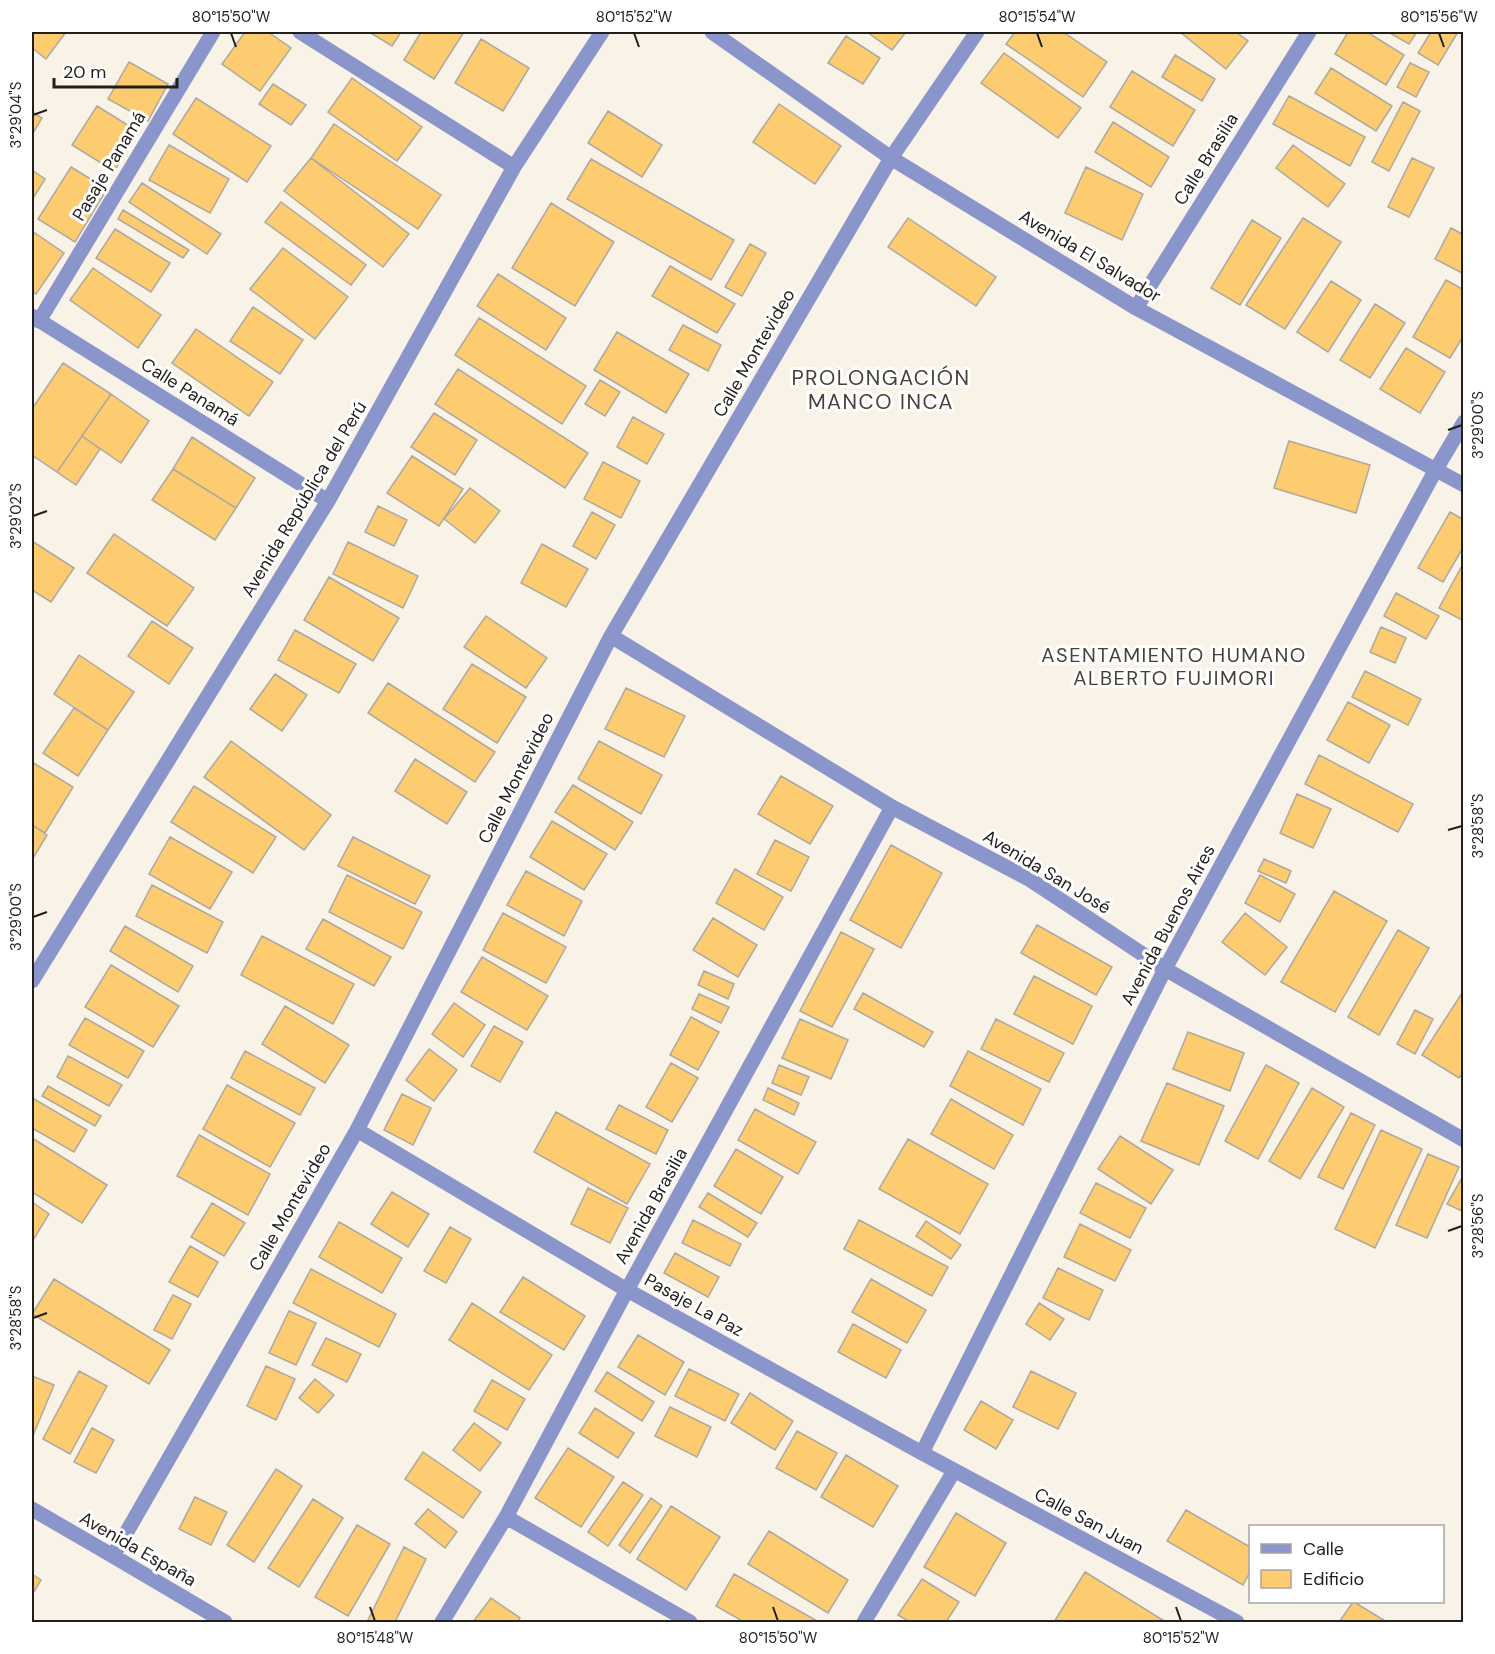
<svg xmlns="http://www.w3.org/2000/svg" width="1495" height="1654" font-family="'DM Sans',sans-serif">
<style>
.building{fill:#fdcc71;stroke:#aea89e;stroke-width:1.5}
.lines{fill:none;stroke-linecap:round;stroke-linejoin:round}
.street{stroke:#8a95cc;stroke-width:15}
.ticks{fill:none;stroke:#211e1b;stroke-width:2}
.labels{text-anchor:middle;stroke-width:6;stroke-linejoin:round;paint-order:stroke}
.street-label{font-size:18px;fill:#211e1b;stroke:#fff}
.neighbourhood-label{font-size:20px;letter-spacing:1.5px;fill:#464138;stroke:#fff}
.quarter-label{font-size:21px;letter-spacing:1.5px;fill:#464138;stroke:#fff}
.neatline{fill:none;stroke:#211e1b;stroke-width:2}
.ticks-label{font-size:15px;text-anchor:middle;fill:#211e1b}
</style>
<rect width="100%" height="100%" fill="#f8f2e7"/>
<path class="building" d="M32 32H66L46 59 32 48Z
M245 32H268L291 48 260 91 222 64Z
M369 32H401L392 46Z
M421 32H464L434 79 404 60Z
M867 32H906L892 50Z
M1015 32H1063L1107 62 1083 97 1006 44Z
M1180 32H1236L1248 41 1226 69Z
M1348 32H1367L1404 55 1386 85 1335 54Z
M1388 32H1417L1409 44Z
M1431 32H1458L1438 65 1418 53Z
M846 36 880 58 863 84 828 63Z
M481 39 529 68 503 111 455 83Z
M1004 53 1081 108 1058 138 981 83Z
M1175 55 1215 79 1202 101 1162 77Z
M129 62 168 84 148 121 108 99Z
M1410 63 1429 72 1416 97 1397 87Z
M1331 68 1392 106 1376 131 1315 93Z
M1132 71 1195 110 1173 146 1110 107Z
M352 78 422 127 397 161 328 112Z
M273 84 306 105 291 125 259 104Z
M1289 96 1365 137 1350 166 1273 124Z
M196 98 271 146 247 182 173 134Z
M1403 102 1420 111 1389 171 1372 162Z
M779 104 841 146 815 184 753 142Z
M97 106 139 132 114 171 72 145Z
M608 111 662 145 642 177 588 143Z
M32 112 42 118 32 135Z
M1113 122 1169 157 1151 187 1095 152Z
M334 124 441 195 418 229 311 158Z
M169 145 229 179 210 213 149 180Z
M1293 145 1345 184 1328 207 1276 168Z
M311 158 409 234 383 267 284 191Z
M1412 158 1434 168 1409 217 1388 207Z
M591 159 734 240 711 280 567 199Z
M71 167 107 189 75 242 38 219Z
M1086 167 1143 194 1122 240 1065 213Z
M32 170 45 179 32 200Z
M142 183 221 234 207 254 129 202Z
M281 202 366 265 351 285 265 222Z
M551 203 614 242 575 306 512 268Z
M123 210 189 250 183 258 118 219Z
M908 218 996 277 976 306 888 247Z
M1303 218 1341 242 1285 329 1246 305Z
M1252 220 1281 238 1240 305 1211 288Z
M1451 228 1464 235V274L1435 259Z
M115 229 170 263 151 292 96 258Z
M32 231 64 253 36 294 32 291Z
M750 244 766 253 742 296 725 287Z
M283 248 348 297 315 339 250 289Z
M670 266 735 304 717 333 652 296Z
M93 268 161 315 138 348 70 300Z
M498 274 566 318 546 350 477 306Z
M1446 280 1464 290V335L1450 358 1413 337Z
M1331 281 1361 300 1328 352 1297 332Z
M1375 304 1405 323 1370 378 1340 360Z
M253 307 303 340 280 374 230 341Z
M479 318 586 386 562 424 455 355Z
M683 325 721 345 708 371 669 350Z
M196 329 273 382 249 416 172 363Z
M617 332 689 374 666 413 594 370Z
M1406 348 1445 372 1420 413 1380 389Z
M63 363 111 394 57 472 32 455V409Z
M458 369 588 453 565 488 435 404Z
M600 380 620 392 605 416 585 404Z
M111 394 149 421 121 463 82 436Z
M434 413 477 440 455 475 411 447Z
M633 417 664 434 647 464 617 447Z
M82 436 100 449 76 485 57 472Z
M192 437 255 478 236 508 173 469Z
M1289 441 1370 465 1356 513 1274 488Z
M412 456 463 489 439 526 387 493Z
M603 462 640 481 621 518 584 499Z
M173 469 236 508 215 540 152 500Z
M470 488 500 511 475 543 444 519Z
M378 506 407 520 394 546 365 532Z
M592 512 615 525 596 559 573 546Z
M1450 512 1464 520V546L1443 582 1418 568Z
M114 534 194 588 167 626 87 573Z
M32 541 74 568 51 602 32 590Z
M348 542 418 576 403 608 333 574Z
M542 544 588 569 566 607 521 583Z
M1464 562V621L1439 608Z
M329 577 399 618 373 661 304 620Z
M1396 593 1439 616 1426 639 1384 616Z
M486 616 547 658 526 688 464 647Z
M152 621 193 648 169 684 128 656Z
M1381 627 1406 638 1395 663 1370 652Z
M295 630 356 664 339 693 278 660Z
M79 655 134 692 108 730 54 694Z
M472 664 526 697 497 743 443 709Z
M1365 671 1421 699 1408 725 1352 697Z
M275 674 307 695 282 731 250 709Z
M388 683 495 752 475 782 368 713Z
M626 688 685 716 664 757 605 729Z
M1348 702 1390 725 1369 763 1327 740Z
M74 708 108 730 78 776 43 753Z
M231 741 331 815 304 850 204 777Z
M599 741 662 775 641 814 578 779Z
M1319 755 1413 804 1398 832 1305 784Z
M415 759 467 792 447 824 395 791Z
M32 762 73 787 45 833 32 825Z
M781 776 833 806 810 844 758 814Z
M573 785 633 822 615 850 555 812Z
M194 786 276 837 253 873 171 822Z
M1297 794 1331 809 1313 848 1280 833Z
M552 821 607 854 584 890 530 857Z
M32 825 47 835 32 860Z
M170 837 232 872 210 909 149 874Z
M353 837 430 876 415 904 338 866Z
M775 840 809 857 791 891 757 874Z
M891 845 942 873 901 948 850 920Z
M1264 859 1291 871 1286 883 1258 871Z
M735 869 783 897 764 930 716 903Z
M526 871 582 901 564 936 507 905Z
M347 875 422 912 403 949 329 912Z
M1260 875 1295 894 1280 922 1245 903Z
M152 885 223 922 207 953 136 916Z
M1334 891 1387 921 1335 1012 1281 982Z
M503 913 566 947 546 983 483 950Z
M1245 913 1287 947 1265 975 1222 942Z
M713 918 757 945 738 977 693 950Z
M323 919 391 957 374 986 306 949Z
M1037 925 1112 967 1096 995 1021 953Z
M125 926 193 966 178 992 110 951Z
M1398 930 1429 948 1379 1035 1348 1017Z
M841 932 874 949 832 1027 800 1011Z
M262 936 354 984 333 1024 241 975Z
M482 957 548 996 527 1030 461 992Z
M111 965 179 1006 153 1047 85 1007Z
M704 971 734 984 728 999 698 985Z
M1034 976 1092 1006 1073 1044 1014 1014Z
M1464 990V1071L1459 1078 1422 1055Z
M863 993 933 1032 924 1047 854 1009Z
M699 994 729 1007 721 1023 692 1009Z
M454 1003 485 1025 463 1057 432 1034Z
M285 1006 349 1045 325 1083 262 1044Z
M1415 1010 1433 1019 1415 1054 1397 1044Z
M691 1017 719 1032 698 1070 670 1055Z
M85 1018 144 1051 128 1078 69 1045Z
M800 1019 848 1040 831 1079 782 1058Z
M996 1019 1064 1053 1049 1082 981 1049Z
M494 1026 523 1042 500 1082 471 1066Z
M1188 1032 1244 1053 1230 1091 1173 1069Z
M429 1049 457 1070 434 1101 406 1080Z
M245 1051 315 1088 300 1115 231 1078Z
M968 1051 1041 1089 1023 1125 950 1086Z
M68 1056 122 1085 109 1106 57 1077Z
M671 1063 698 1078 672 1122 646 1107Z
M779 1065 809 1077 801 1095 772 1083Z
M1266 1065 1299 1083 1258 1159 1225 1141Z
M1167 1083 1224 1106 1199 1165 1141 1141Z
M227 1085 295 1123 270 1167 203 1129Z
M48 1086 101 1116 95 1126 42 1096Z
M768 1088 799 1103 794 1115 763 1100Z
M1312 1088 1344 1107 1300 1179 1269 1161Z
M402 1094 431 1108 413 1145 384 1130Z
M34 1099 87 1130 74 1152 32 1128V1103Z
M951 1099 1013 1135 994 1169 931 1134Z
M619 1105 668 1130 656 1154 606 1129Z
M755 1109 816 1142 798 1174 738 1140Z
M556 1112 650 1164 627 1204 534 1152Z
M1351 1113 1375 1125 1343 1189 1318 1177Z
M1381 1130 1422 1149 1375 1248 1335 1229Z
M199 1135 270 1174 248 1215 177 1176Z
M1120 1136 1173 1170 1151 1204 1098 1169Z
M32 1138 107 1185 82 1223 32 1192Z
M908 1139 988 1184 960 1234 879 1189Z
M736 1149 783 1177 761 1214 714 1186Z
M1428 1154 1459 1167 1427 1238 1396 1225Z
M1464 1174V1212L1447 1204Z
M1096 1183 1146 1208 1130 1238 1080 1213Z
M588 1188 628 1208 610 1243 571 1224Z
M392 1192 429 1214 408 1247 371 1224Z
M708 1193 757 1223 748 1237 699 1207Z
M32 1202 49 1214 32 1242Z
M212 1203 245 1223 224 1256 191 1237Z
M693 1220 741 1244 730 1266 682 1243Z
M859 1220 948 1267 932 1296 844 1249Z
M926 1221 961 1245 951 1259 916 1236Z
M339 1222 402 1258 382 1293 319 1257Z
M1080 1224 1131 1250 1115 1281 1064 1257Z
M450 1227 471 1239 446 1283 424 1271Z
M190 1246 218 1262 198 1297 169 1282Z
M675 1253 719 1277 708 1297 664 1273Z
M1058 1268 1103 1290 1089 1320 1043 1298Z
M311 1269 396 1314 379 1347 293 1303Z
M523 1277 585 1316 564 1350 500 1312Z
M54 1279 170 1350 149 1384 32 1314Z
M871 1279 926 1310 907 1343 852 1312Z
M173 1295 191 1304 172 1339 154 1330Z
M472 1303 552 1355 529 1390 449 1340Z
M1039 1303 1064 1319 1050 1340 1026 1324Z
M289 1311 316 1323 296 1365 269 1353Z
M853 1324 901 1350 886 1378 838 1352Z
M638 1335 684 1362 665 1395 618 1367Z
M326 1338 361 1354 347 1382 312 1365Z
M266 1366 295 1379 276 1420 247 1406Z
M689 1369 739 1394 725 1421 675 1396Z
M79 1371 107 1386 70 1454 43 1439Z
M1031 1371 1076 1393 1058 1429 1013 1407Z
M607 1372 654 1402 642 1421 595 1391Z
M32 1376 54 1385 32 1438Z
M315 1379 334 1395 318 1413 299 1398Z
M492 1380 525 1399 507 1430 474 1411Z
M750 1393 793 1421 775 1450 731 1423Z
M981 1401 1013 1420 996 1449 964 1430Z
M670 1407 711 1427 697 1457 655 1436Z
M595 1408 634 1433 618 1458 579 1433Z
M474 1423 501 1443 480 1471 453 1450Z
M92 1428 114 1440 96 1473 74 1462Z
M797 1431 837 1453 816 1490 776 1468Z
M568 1448 614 1477 581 1527 535 1498Z
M423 1452 481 1492 463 1518 405 1479Z
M846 1455 898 1486 873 1527 821 1497Z
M276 1469 302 1486 254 1562 227 1545Z
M623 1482 643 1495 608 1546 588 1532Z
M195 1497 227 1512 211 1545 179 1529Z
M651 1498 662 1506 630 1553 619 1545Z
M313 1499 343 1518 299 1587 268 1568Z
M671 1506 720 1537 686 1590 637 1559Z
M428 1509 457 1532 445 1548 415 1524Z
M1186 1510 1250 1547V1572L1243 1585 1167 1541Z
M956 1513 1006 1543 975 1596 924 1567Z
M357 1525 390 1544 348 1616 315 1597Z
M769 1531 848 1580 828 1613 748 1564Z
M404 1547 426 1559 395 1622H367Z
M1085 1572 1166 1622H1054Z
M32 1574 41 1580 32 1595Z
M734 1574 819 1622H744L716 1606Z
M922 1579 959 1602 946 1622H910L898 1615Z
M491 1598 520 1618 517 1622H473Z
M1353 1602H1354L1387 1622H1339Z"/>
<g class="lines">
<path class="street" d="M300 32 514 167
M712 32 891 158 1136 308 1464 485
M1136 308 1309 32
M32 316 328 501
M39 321 213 32
M611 636 892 807 1029 879 1165 969 1464 1140
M32 981 328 501 514 167 602 32
M357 1130 627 1290 922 1453 1237 1622
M922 1453 1165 969 1435 471 1464 422
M32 1509 113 1556 225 1622
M506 1517 690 1622
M113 1556 357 1130 611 636 891 158 977 32
M442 1622 506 1517 627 1290 892 807
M864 1622 954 1471"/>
</g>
<path class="ticks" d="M231 33 236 47M634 33 639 47M1037 33 1042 47M1439 33 1444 47M33 115 47 110M1448 430 1462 425M33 516 47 511M1448 830 1462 826M33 917 47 912M1448 1231 1462 1226M33 1318 47 1313M370 1607 375 1621M773 1607 778 1621M1176 1607 1181 1621"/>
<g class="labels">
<g class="street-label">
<text transform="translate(1206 159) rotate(-58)" y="6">Calle Brasilia</text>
<text transform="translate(109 166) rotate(-59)" y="6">Pasaje Panamá</text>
<text transform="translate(1090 256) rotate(31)" y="6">Avenida El Salvador</text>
<text transform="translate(754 353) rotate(-60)" y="6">Calle Montevideo</text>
<text transform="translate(190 392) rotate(32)" y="6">Calle Panamá</text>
<text transform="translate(304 499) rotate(-59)" y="6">Avenida República del Perú</text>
<text transform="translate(516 778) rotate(-63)" y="6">Calle Montevideo</text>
<text transform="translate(1047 872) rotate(31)" y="6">Avenida San José</text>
<text transform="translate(1168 925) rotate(-62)" y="6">Avenida Buenos Aires</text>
<text transform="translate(651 1206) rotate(-61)" y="6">Avenida Brasilia</text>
<text transform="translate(290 1207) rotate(-60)" y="6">Calle Montevideo</text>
<text transform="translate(694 1305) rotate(29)" y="6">Pasaje La Paz</text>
<text transform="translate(1089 1521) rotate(28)" y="6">Calle San Juan</text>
<text transform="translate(138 1549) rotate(30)" y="6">Avenida España</text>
</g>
<g class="neighbourhood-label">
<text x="1174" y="662">ASENTAMIENTO HUMANO<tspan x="1174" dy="23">ALBERTO FUJIMORI</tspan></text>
</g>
<g class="quarter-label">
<text x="881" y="385">PROLONGACIÓN<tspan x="881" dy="24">MANCO INCA</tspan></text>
</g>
</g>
<rect width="1495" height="1654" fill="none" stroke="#ffffff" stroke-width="66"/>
<rect x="1249" y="1525" width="195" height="78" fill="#ffffff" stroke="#a6a5a4" stroke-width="1.5"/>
<rect x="1261" y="1544" width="30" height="9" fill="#8a95cc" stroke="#a6a5a4" stroke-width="1.5"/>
<text x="1303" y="1555" font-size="18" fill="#211e1b">Calle</text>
<rect x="1261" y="1570" width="30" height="18" fill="#fdcc71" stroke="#a6a5a4" stroke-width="1.5"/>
<text x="1303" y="1585" font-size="18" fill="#211e1b">Edificio</text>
<path d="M54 78v9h123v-9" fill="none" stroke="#211e1b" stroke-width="3"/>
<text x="63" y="78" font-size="18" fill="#211e1b" stroke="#ffffff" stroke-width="4.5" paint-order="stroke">20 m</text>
<rect x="33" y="33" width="1429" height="1588" class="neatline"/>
<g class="ticks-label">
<text x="231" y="22">80°15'50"W</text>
<text x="634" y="22">80°15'52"W</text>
<text x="1037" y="22">80°15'54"W</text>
<text x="1439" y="22">80°15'56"W</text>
<text transform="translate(16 115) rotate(-90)" y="5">3°29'04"S</text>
<text transform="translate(1478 425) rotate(-90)" y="5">3°29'00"S</text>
<text transform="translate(16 516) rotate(-90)" y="5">3°29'02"S</text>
<text transform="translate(1478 826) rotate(-90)" y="5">3°28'58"S</text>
<text transform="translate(16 917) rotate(-90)" y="5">3°29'00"S</text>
<text transform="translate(1478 1226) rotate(-90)" y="5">3°28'56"S</text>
<text transform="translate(16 1318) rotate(-90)" y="5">3°28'58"S</text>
<text x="375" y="1643">80°15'48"W</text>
<text x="778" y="1643">80°15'50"W</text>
<text x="1181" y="1643">80°15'52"W</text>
</g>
</svg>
